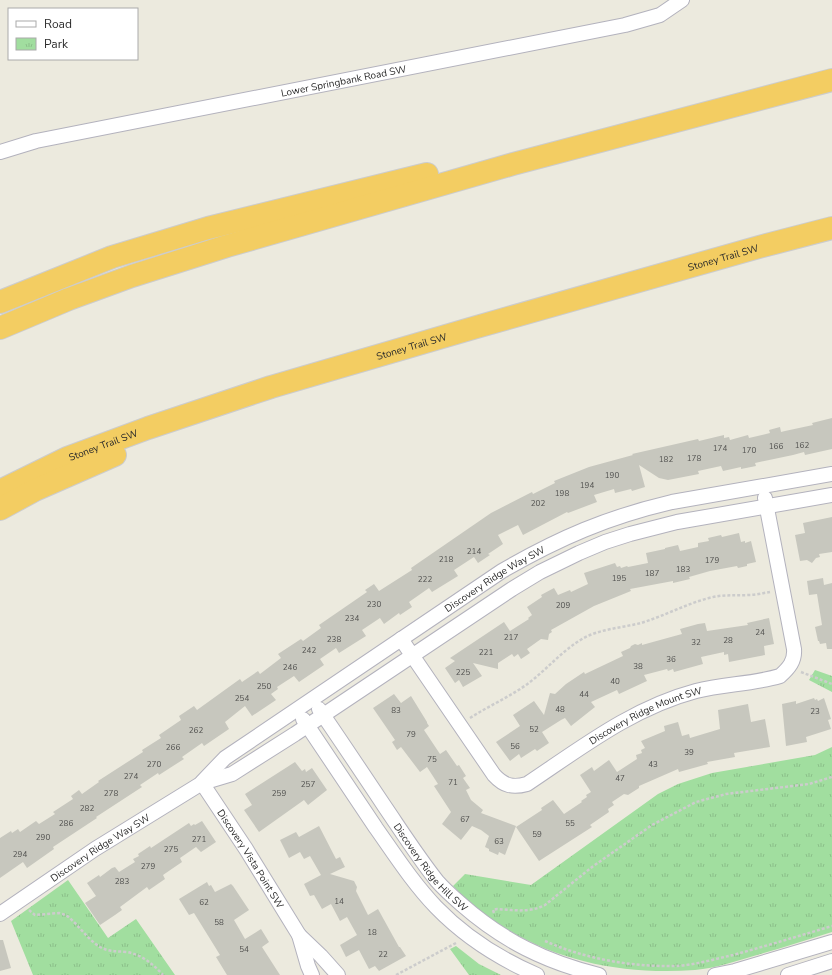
<svg xmlns="http://www.w3.org/2000/svg" width="832" height="975" font-family="'Nunito Sans',sans-serif">
<style>
.park{fill:url(#park-tufts)}
.building{fill:#c7c7be}
.lines{fill:none;stroke-linecap:round;stroke-linejoin:round}
.minor-casing{stroke:#b3b2bd;stroke-width:16}
.motorway-casing{stroke:#ccc;stroke-width:24}
.path{stroke:#ccc;stroke-width:2.5;stroke-dasharray:3 2;stroke-linecap:butt}
.minor{stroke:#fff;stroke-width:14}
.motorway{stroke:#f3cd62;stroke-width:22}
.labels{text-anchor:middle;stroke-width:4;stroke-linejoin:round;paint-order:stroke}
.number-label{font-size:8px;fill:#525250}
.street-label{font-size:10px;fill:#2b2b2b;stroke:#fff}
</style>
<defs>
<pattern id="park-tufts" width="24" height="20" patternUnits="userSpaceOnUse"><rect width="24" height="20" fill="#a1de9f"/><path d="M3 7l-1-3M5 7V3M7 7l1-3M15 17l-1-3M17 17v-4M19 17l1-3" fill="none" stroke="#8bbf89"/></pattern>
</defs>
<rect width="100%" height="100%" fill="#eceade"/>
<path class="park" d="M815 670 832 676V692L809 680Z
M832 747V932C807 940 782 948 757 955 737 961 716 968 695 970 628 975 559 963 502 926 495 922 487 918 481 913 471 905 462 895 453 886L465 874 531 885 658 794 678 784 712 773 815 755Z
M68 880 108 938 136 919 175 975H33L11 921Z
M456 946 479 964 501 975H469L450 949Z"/>
<path class="building" d="M832 418V449L805 455 804 452 793 455 755 463 756 466 741 469V467L723 471 721 466 698 471 699 474 668 480 659 478 639 465 645 487 632 491 631 489 615 493 614 489 594 495 597 502 568 513 567 512 523 535 518 525 498 535 503 544 488 554 490 555 478 563 474 557 454 570 458 576 432 592 429 588 409 602 412 607 400 615 399 613 384 624 380 618 362 630 366 636 339 653 336 648 320 659 324 665 299 682 294 676 277 687 278 689 271 694 276 700 252 716 245 706 225 722 229 729 204 746 202 743 182 757 184 759 173 766 159 775 158 773 140 785 142 787 96 817 97 818 53 847 54 849 27 868 23 862 0 878V838L11 831 12 833 18 829 20 832 36 821 39 824 55 814 53 812 73 799 71 796 79 790 82 794 99 782 98 781 143 752 142 750 161 738 159 735 181 720 179 716 194 706 197 710 240 679 242 682 258 671 260 674 281 658 278 654 301 639 303 641 321 628 319 625 367 592 365 590 374 584 379 591 412 570 411 568 491 513 532 492 533 494 555 483 554 481 589 467 633 455 632 454 698 439 699 441 724 435V438L729 437 730 440 748 435 749 438 770 433 769 430 780 427 781 432 785 431 813 425 812 423Z
M832 517V552L819 554 820 557 816 558 812 563 807 560 800 561 795 535 805 533 803 523Z
M739 533 741 542 745 541V543L751 541 756 562 747 564V566L738 568 737 566 710 571 689 577 690 579 673 583V581L630 589 631 591 594 606 551 630 552 632 549 634 548 640 541 639 527 649 530 653 521 659 518 654 514 657 512 654 498 663V669L473 663 482 676 463 687 459 680 455 683 445 668 455 661 450 658 504 622 510 631 529 619 528 618 532 615 527 607 542 597 541 595 554 588 558 595 570 590 571 592 588 584 584 573 615 563 617 567 620 566 621 568 627 566 628 567 648 563 646 553 665 549V548L678 545 680 551 698 547V543L709 541 708 538 721 535 722 537Z
M823 578 824 585 832 583V649H827L826 643 820 644 819 641H818L815 627 822 625 817 594 809 595 807 581Z
M769 618 774 644 764 646 765 655 729 662 728 654 724 655V652L701 657 703 664 674 672 673 669 668 671 667 669 644 675 647 681 619 694 617 690 591 702 595 707 571 726 565 718 561 720 542 732 549 743 537 751 535 749 521 758 519 754 510 761 496 742 520 726 513 715 534 701 544 715 550 693 555 694 566 684 584 672 585 674 623 656 621 652 630 648 631 646 635 644 638 645 642 643V645L671 637 682 634 680 629 698 624 705 623 707 631 748 625 747 623Z
M394 694 401 703 411 696 427 722V723L429 726 424 730 440 754 446 750 457 766 459 765 466 776 463 778 470 788 466 790 471 800 483 810 481 813 516 826 505 855 499 852 498 855 489 851V849L485 847 489 836 481 830 472 826 461 840 442 824 451 812 434 786 438 784 427 767 420 772 401 747 397 750 392 742 395 740 373 708Z
M814 698 815 700 817 699 818 701 824 698 831 719 828 720 831 729 806 737 807 742 786 746 782 704 796 701V704Z
M748 704 751 722 765 719 770 747 734 753 735 757 707 762 708 764 679 772 678 769 639 786V788L628 795 624 794 612 802 614 805 608 809 609 812 590 825 592 827 539 861 516 827 542 810 541 808 553 800 564 814 582 802 581 801 587 797 586 795 591 792 580 775 592 767 594 771 609 760 617 772 637 759 636 755 642 753 641 750 645 748 641 741 665 731 664 726 678 722 682 736 689 734 690 738 720 729 718 710Z
M295 762 302 771 305 769 306 772 312 768 327 790 308 805 304 800 259 832 244 810 252 805 245 794Z
M202 821 216 842 201 852 196 847 180 858 182 862 163 875 165 879 149 890 147 887 120 907 122 910 115 915 100 925 85 903 96 896 87 883 99 875 100 877 112 868 115 867 119 872 135 862 133 859 139 856 138 854 150 846 151 848 189 823 191 826 194 824 195 825Z
M319 826 336 859 340 857 345 867 330 874 354 881 357 887 356 891 368 915 378 909 399 947H400L406 956 379 971 375 966 369 969 359 950 346 957 340 945 357 935 347 917 340 921 331 904 322 909 314 895 310 896 304 884 321 875 310 856 304 859 300 852 289 858 280 840 296 832 299 837Z
M207 882 209 886 211 885 215 892 231 884 233 886 249 910 234 920 245 939 261 929 269 942 262 947 280 975H227L216 957 220 955 194 913 189 915 179 899Z
M0 940H3L11 968 0 971Z"/>
<g class="lines">
<g class="minor-casing">
<g id="minor">
<path id="s1" d="M0 152 36 141 625 25 660 15 682 0"/>
<path id="s2" d="M401 639 494 775C504 786 513 788 527 784 581 748 632 708 696 691 724 684 753 684 780 676 789 668 795 661 794 649L765 498"/>
<path id="s3" d="M319 709C341 741 363 774 385 807 402 832 418 857 437 881 444 889 453 897 461 904 503 941 546 962 599 975"/>
<path d="M303 719C327 755 351 791 376 828 395 855 413 883 436 907 465 937 500 959 537 975"/>
<path id="s4" d="M202 782 225 758 502 571C559 538 608 517 672 502L832 474"/>
<path id="s5" d="M202 783 246 849 299 935 308 966 312 975"/>
<path id="s6" d="M0 914 95 849 202 783 232 774 295 734 512 589 540 572 579 553 605 542 630 534 677 522 832 495"/>
<path d="M299 935 321 956 338 975"/>
<path d="M715 975 735 971 832 942"/>
<path d="M788 975 832 961"/>
</g>
</g>
<g class="motorway-casing">
<g id="motorway">
<path d="M0 302 112 257 208 228 427 174"/>
<path d="M0 328 69 299 132 276 227 246 513 164 832 80"/>
<path id="s7" d="M0 491 67 458 148 428 271 387 480 326 759 247 832 228"/>
<path d="M0 509 35 490 115 455"/>
</g>
</g>
<path class="path" d="M801 672 832 684
M470 718C490 705 512 696 530 682 548 668 562 651 582 639 599 629 621 628 641 623 664 616 686 604 709 598 723 594 735 596 749 595 756 595 763 593 770 592
M29 910 35 915 59 913 66 915C78 924 87 939 100 947 109 952 117 951 127 952 142 955 153 964 163 975
M494 913 493 910 497 909C513 910 530 913 545 905L592 867 652 825 696 802 726 794 809 784 832 777
M545 941C585 959 632 967 676 966 695 965 715 959 733 955 766 946 799 936 832 926
M396 975 456 943"/>
<use href="#minor" class="minor"/>
<use href="#motorway" class="motorway"/>
</g>
<g class="labels">
<g class="number-label">
<text x="802" y="448">162</text>
<text x="776" y="449">166</text>
<text x="720" y="451">174</text>
<text x="749" y="453">170</text>
<text x="694" y="461">178</text>
<text x="666" y="462">182</text>
<text x="612" y="478">190</text>
<text x="587" y="488">194</text>
<text x="562" y="496">198</text>
<text x="538" y="506">202</text>
<text x="474" y="554">214</text>
<text x="446" y="562">218</text>
<text x="712" y="563">179</text>
<text x="683" y="572">183</text>
<text x="652" y="576">187</text>
<text x="619" y="581">195</text>
<text x="425" y="582">222</text>
<text x="374" y="607">230</text>
<text x="563" y="608">209</text>
<text x="352" y="621">234</text>
<text x="760" y="635">24</text>
<text x="511" y="640">217</text>
<text x="334" y="642">238</text>
<text x="728" y="643">28</text>
<text x="696" y="645">32</text>
<text x="309" y="653">242</text>
<text x="486" y="655">221</text>
<text x="671" y="662">36</text>
<text x="638" y="669">38</text>
<text x="290" y="670">246</text>
<text x="463" y="675">225</text>
<text x="615" y="684">40</text>
<text x="264" y="689">250</text>
<text x="584" y="697">44</text>
<text x="242" y="701">254</text>
<text x="560" y="712">48</text>
<text x="396" y="713">83</text>
<text x="815" y="714">23</text>
<text x="534" y="732">52</text>
<text x="196" y="733">262</text>
<text x="411" y="737">79</text>
<text x="515" y="749">56</text>
<text x="173" y="750">266</text>
<text x="689" y="755">39</text>
<text x="432" y="762">75</text>
<text x="154" y="767">270</text>
<text x="653" y="767">43</text>
<text x="131" y="779">274</text>
<text x="620" y="781">47</text>
<text x="453" y="785">71</text>
<text x="308" y="787">257</text>
<text x="111" y="796">278</text>
<text x="279" y="796">259</text>
<text x="87" y="811">282</text>
<text x="465" y="822">67</text>
<text x="66" y="826">286</text>
<text x="570" y="826">55</text>
<text x="537" y="837">59</text>
<text x="43" y="840">290</text>
<text x="199" y="842">271</text>
<text x="499" y="844">63</text>
<text x="171" y="852">275</text>
<text x="20" y="857">294</text>
<text x="148" y="869">279</text>
<text x="122" y="884">283</text>
<text x="339" y="904">14</text>
<text x="204" y="905">62</text>
<text x="219" y="925">58</text>
<text x="372" y="935">18</text>
<text x="244" y="952">54</text>
<text x="383" y="957">22</text>
</g>
<g class="street-label">
<text dy="4" stroke="none"><textPath href="#s1" startOffset="351">Lower Springbank Road SW</textPath></text>
<text dy="4" stroke="none"><textPath href="#s7" startOffset="761">Stoney Trail SW</textPath></text>
<text dy="4" stroke="none"><textPath href="#s7" startOffset="437">Stoney Trail SW</textPath></text>
<text dy="4" stroke="none"><textPath href="#s7" startOffset="113">Stoney Trail SW</textPath></text>
<text dy="4" stroke="none"><textPath href="#s4" startOffset="357">Discovery Ridge Way SW</textPath></text>
<text dy="4" stroke="none"><textPath href="#s2" startOffset="339">Discovery Ridge Mount SW</textPath></text>
<text dy="4" stroke="none"><textPath href="#s6" startOffset="120">Discovery Ridge Way SW</textPath></text>
<text dy="4" stroke="none"><textPath href="#s5" startOffset="90">Discovery Vista Point SW</textPath></text>
<text dy="4" stroke="none"><textPath href="#s3" startOffset="194">Discovery Ridge Hill SW</textPath></text>
</g>
</g>
<rect x="8" y="8" width="130" height="52" fill="#ffffff" stroke="#aaaaaa"/>
<rect x="16" y="21" width="20" height="6" fill="#ffffff" stroke="#aaaaaa"/>
<text x="44" y="28" font-size="12" fill="#2b2b2b">Road</text>
<rect x="16" y="38" width="20" height="12" fill="url(#park-tufts)" stroke="#aaaaaa"/>
<text x="44" y="48" font-size="12" fill="#2b2b2b">Park</text>
</svg>
